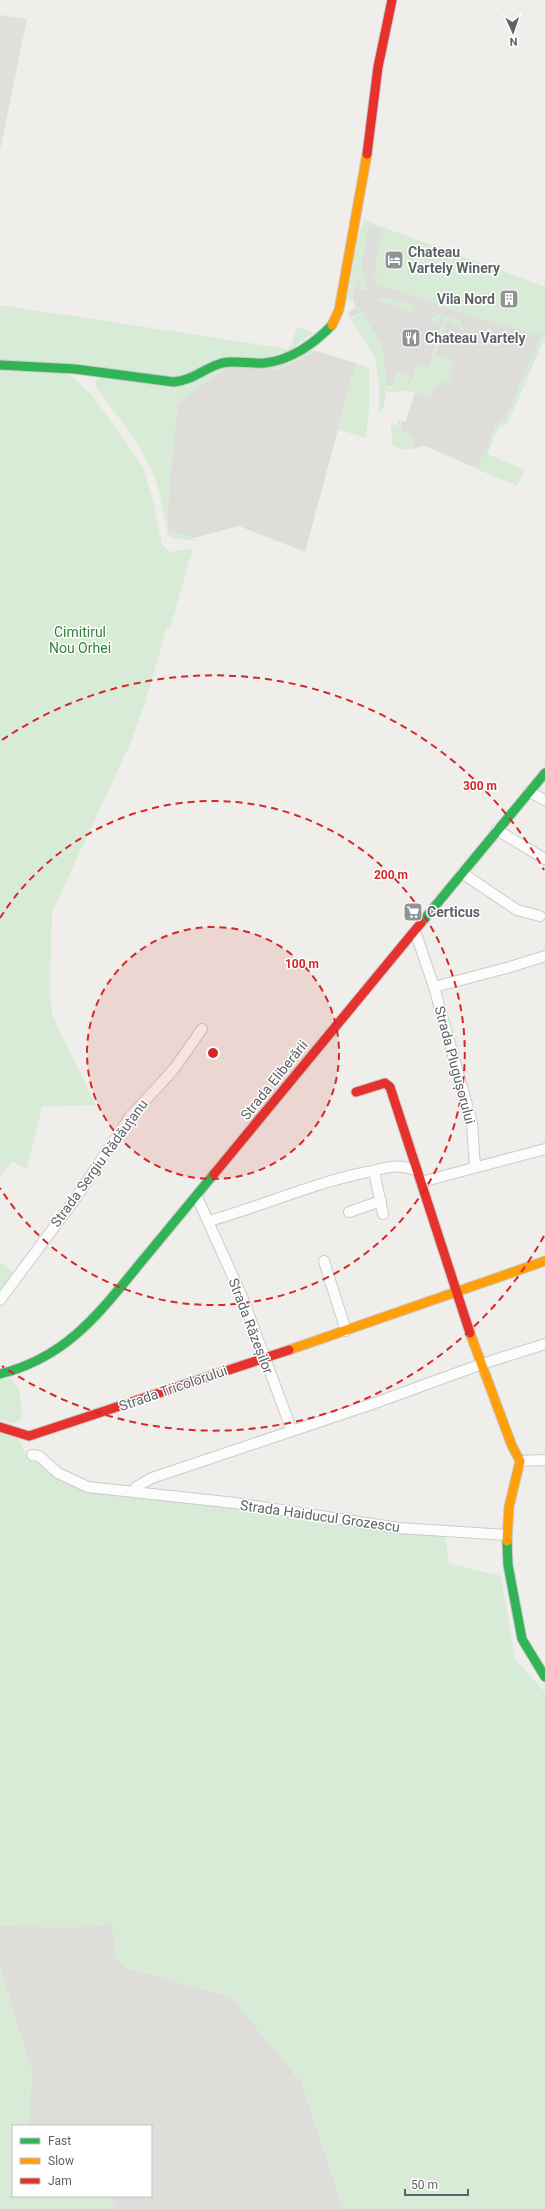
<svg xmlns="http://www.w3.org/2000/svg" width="545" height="2209" font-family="Roboto,sans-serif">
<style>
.industrial{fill:#dfddda}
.education{fill:#e2e0da}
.green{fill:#d8ebd6}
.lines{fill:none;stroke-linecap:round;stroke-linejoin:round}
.street-casing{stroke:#cbcccc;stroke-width:12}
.fast-casing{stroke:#cacacb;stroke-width:11}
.slow-casing{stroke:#cacacb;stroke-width:11}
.jam-casing{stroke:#cacacb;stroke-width:11}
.street{stroke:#fdfcfc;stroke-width:10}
.fast{stroke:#30b455;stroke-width:9}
.slow{stroke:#ff9f0a;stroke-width:9}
.jam{stroke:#e5322d;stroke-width:9}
.ring{fill:none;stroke:#d62828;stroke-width:2;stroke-dasharray:7 5}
.labels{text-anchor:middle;stroke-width:3;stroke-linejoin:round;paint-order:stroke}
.poi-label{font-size:14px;font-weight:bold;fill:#5f6368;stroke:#fff;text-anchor:start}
.park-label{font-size:14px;fill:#348238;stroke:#fff}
.street-label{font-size:14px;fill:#5f6368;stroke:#fff}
.centre{fill:#d62828;stroke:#fff;stroke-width:2}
.ring-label{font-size:12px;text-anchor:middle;font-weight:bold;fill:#d62828;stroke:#fff;stroke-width:3;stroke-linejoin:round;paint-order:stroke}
</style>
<rect width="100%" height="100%" fill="#efeeea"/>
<path class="industrial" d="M365 221 545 287V337L508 422 498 427 487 454 524 470 517 486 425 446 405 450 398 420 405 422 415 393 395 386 383 387 380 351 358 314 351 318 348 312 355 308 353 299Z
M316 351 356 363 305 552 239 526 194 538 168 531 167 515 177 405 182 398 226 369 236 365 280 369Z
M112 1923 116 1959 129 1969 230 1996 302 2083 343 2209H115L109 2196H151V2126H29L32 2072 0 1967V1926L88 1927Z"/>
<path class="education" d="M0 15 27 19 0 150Z"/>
<path class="green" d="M364 220 545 287V337L508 422 498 427 487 454 524 470 517 486 477 469 495 425 505 419 541 335 481 320 397 290 378 287 374 281V276L378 274 375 265 382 229 369 225 362 265 368 289 359 290 360 281 356 280 353 300 347 299 357 241Z
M383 297 416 306 412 314 390 304 375 302Z
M0 305 288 349 292 343 297 327 314 333 286 352 176 377 0 361Z
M353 306 361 309 383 347 387 388H393L392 384 397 371 410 376 407 385 409 386 418 364 428 367 443 319 446 315 461 322 464 334 458 326 448 320 446 322 436 354 444 357 447 355 454 365 449 381 435 387 429 398 407 391 386 392 384 407 379 412V386L375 358 351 320 360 313Z
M437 314 444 316 439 319 438 323 429 321Z
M306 349 316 351 280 369 236 365 226 369 182 398 177 405 167 515 168 531 194 538 195 541 172 538 168 535C163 513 161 490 151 469 138 439 114 412 95 386L96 380 100 377 182 387 228 365Z
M356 363 369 368V410L366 438 337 429Z
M0 368 60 371 74 378 93 396 143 467 154 504 162 545 170 552 193 548 170 628 167 627 145 703 130 744 52 912 50 995 53 1017 96 1105 42 1107 27 1169 12 1161 0 1176Z
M398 420 402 421V432L412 434 414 448 405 450 392 446 391 423 399 426Z
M0 1262 15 1274 0 1290Z
M9 1378 19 1387 22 1416 20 1420 13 1423 0 1420V1379Z
M0 1432 18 1438 27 1458 39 1463 58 1478 87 1490 445 1535 449 1563 501 1576 515 1659 545 1692V2209H343L302 2083 230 1996 129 1969 116 1959 112 1923 88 1927 0 1926Z
M0 1967 32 2072 29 2126H13V2196H109L115 2209H0Z"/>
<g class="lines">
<g class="street-casing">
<path id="street" d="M529 792 545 800
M497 830 545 859
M462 873 517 910 540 916
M415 931 434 987 472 1123 475 1167
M434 987 510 967 545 956
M374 1171 383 1214
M421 1182 545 1149
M197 1197 243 1299 292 1431
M349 1212 381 1201
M209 1221C263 1206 313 1183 367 1172 387 1168 395 1163 415 1170
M324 1261 346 1331
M0 1300 75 1199 130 1117 174 1069 202 1029
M32 1455 39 1456 58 1473 88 1487 235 1503 399 1528 507 1535
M520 1461 545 1460
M133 1492 136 1487 152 1478 372 1404 482 1364 545 1344"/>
</g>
<g class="fast-casing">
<path id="fast" d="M0 365 75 369 174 382C194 380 204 368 222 363 236 360 250 364 264 363 290 361 315 343 332 325
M421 923 545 773
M0 1374C68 1357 100 1312 142 1261 166 1232 190 1203 214 1174
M507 1541 508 1565 522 1639 545 1677"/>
</g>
<g class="slow-casing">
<path id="slow" d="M332 325 339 310 367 154
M470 1333 512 1446 520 1461 509 1507 507 1541
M289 1350 545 1261"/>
</g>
<g class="jam-casing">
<path id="jam" d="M367 154 378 67 392 0
M356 1092 385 1083 390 1087 470 1333
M214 1174 421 923
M0 1427 29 1436 289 1350"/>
</g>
<use href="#street" class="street"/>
<use href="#fast" class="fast"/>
<use href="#slow" class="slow"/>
<use href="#jam" class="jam"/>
</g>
<circle cx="213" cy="1053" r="126" fill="#d62828" fill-opacity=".12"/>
<g class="ring">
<circle cx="213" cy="1053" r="126"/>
<path d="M0 918A252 252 0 1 1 0 1188"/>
<path d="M544 1236A378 378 0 0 1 2 1366M2 740A378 378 0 0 1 544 870"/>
</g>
<defs>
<g id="hotel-square" transform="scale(1)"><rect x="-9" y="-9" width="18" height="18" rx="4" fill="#919496" stroke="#fff"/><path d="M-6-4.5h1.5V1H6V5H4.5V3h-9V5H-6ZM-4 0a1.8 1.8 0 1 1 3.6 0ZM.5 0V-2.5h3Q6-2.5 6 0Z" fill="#fff"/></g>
<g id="building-square" transform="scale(1)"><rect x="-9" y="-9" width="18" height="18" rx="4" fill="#919496" stroke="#fff"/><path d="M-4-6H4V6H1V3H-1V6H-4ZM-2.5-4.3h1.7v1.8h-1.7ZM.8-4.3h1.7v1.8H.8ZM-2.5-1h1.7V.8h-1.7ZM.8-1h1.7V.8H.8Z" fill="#fff"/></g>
<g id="restaurant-square" transform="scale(1)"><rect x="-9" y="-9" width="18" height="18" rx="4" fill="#919496" stroke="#fff"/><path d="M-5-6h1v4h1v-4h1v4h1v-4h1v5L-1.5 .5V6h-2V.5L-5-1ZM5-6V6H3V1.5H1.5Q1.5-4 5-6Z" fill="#fff"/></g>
<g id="supermarket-square" transform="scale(1)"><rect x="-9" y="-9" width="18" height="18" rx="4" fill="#919496" stroke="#fff"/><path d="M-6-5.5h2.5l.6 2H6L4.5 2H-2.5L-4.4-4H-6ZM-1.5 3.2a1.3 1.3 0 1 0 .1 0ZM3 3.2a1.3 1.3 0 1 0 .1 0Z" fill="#fff"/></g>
</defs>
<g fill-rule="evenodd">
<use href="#hotel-square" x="394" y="260"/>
<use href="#building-square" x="509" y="299"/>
<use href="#restaurant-square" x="411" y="338"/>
<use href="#supermarket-square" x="413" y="912"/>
</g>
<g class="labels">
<g class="poi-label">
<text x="408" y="257">Chateau<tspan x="408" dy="16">Vartely Winery</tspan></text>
<text x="495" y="304" text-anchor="end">Vila Nord</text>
<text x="425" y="343">Chateau Vartely</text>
<text x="427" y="917">Certicus</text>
</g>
<g class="park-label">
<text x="80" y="637">Cimitirul<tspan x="80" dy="16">Nou Orhei</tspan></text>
</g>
<g class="street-label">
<text transform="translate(455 1065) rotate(75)" y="5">Strada Plugușorului</text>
<text transform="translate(274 1080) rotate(-51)" y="5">Strada Eliberării</text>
<text transform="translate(99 1163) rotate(-54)" y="5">Strada Sergiu Rădăuțanu</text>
<text transform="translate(251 1326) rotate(69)" y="5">Strada Răzeșilor</text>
<text transform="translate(173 1388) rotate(-19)" y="5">Strada Tricolorului</text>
<text transform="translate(320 1516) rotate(8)" y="5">Strada Haiducul Grozescu</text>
</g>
</g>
<circle cx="213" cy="1053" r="6" class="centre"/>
<g class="ring-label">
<text x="480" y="790">300 m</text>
<text x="391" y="879">200 m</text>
<text x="302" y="968">100 m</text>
</g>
<rect x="12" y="2125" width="140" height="72" fill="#ffffff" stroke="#bfc1c3"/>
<rect x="20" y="2138" width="20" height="6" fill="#30b455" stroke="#bfc1c3"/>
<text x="48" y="2145" font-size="12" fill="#5f6368">Fast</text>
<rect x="20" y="2158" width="20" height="6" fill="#ff9f0a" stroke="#bfc1c3"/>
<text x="48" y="2165" font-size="12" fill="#5f6368">Slow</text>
<rect x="20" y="2178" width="20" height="6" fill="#e5322d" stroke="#bfc1c3"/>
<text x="48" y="2185" font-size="12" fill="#5f6368">Jam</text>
<g transform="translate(513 32) rotate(177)" stroke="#ffffff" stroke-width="3" paint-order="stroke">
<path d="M0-3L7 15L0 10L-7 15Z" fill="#5f6368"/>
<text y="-6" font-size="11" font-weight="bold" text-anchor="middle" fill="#5f6368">N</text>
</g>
<path d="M405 2189v6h63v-6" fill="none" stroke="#5f6368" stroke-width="2"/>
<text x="411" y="2189" font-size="12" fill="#5f6368" stroke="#ffffff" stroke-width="3" paint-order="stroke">50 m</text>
</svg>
